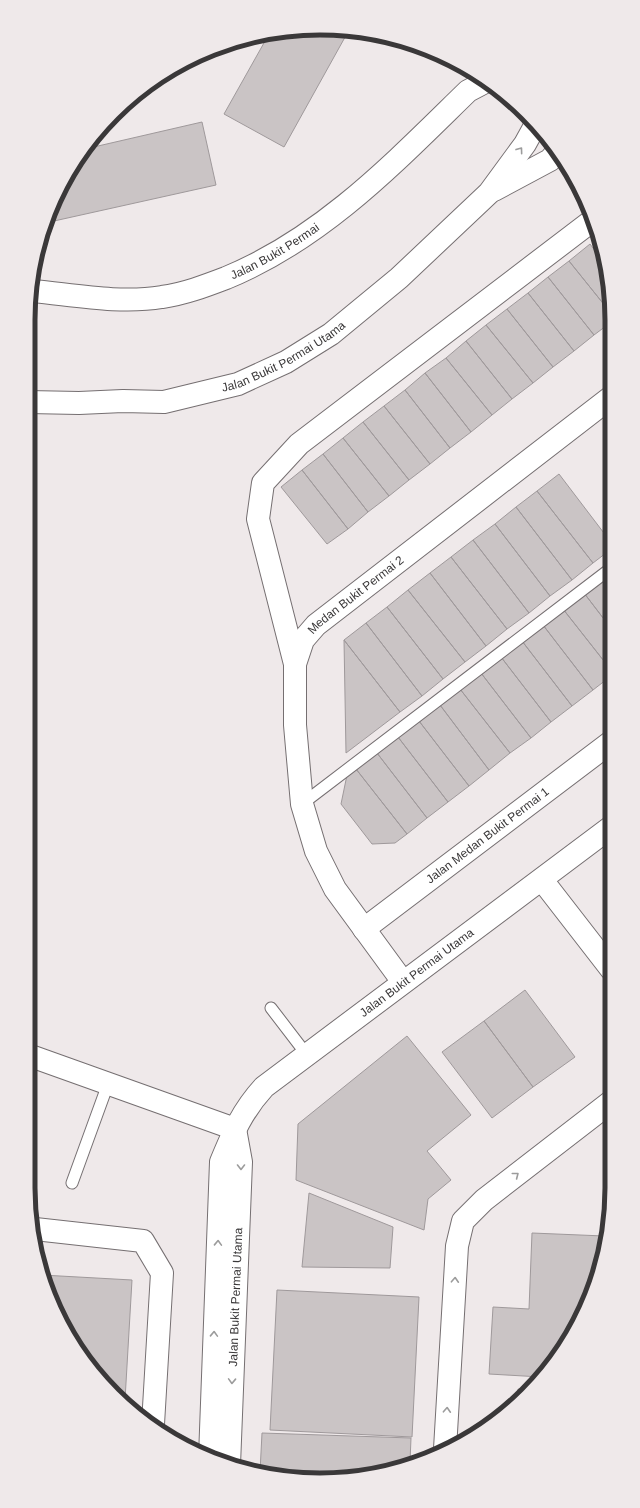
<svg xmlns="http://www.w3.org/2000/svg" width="640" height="1508" font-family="Helvetica,sans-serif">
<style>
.building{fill:#cac4c5;stroke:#9f999b}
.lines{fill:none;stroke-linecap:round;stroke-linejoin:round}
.lane-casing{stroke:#756f71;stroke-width:13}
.street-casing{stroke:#756f71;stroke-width:24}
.secondary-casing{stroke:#756f71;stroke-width:24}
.lane{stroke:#fff;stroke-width:11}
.street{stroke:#fff;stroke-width:22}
.secondary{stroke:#fff;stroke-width:22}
.oneway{stroke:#9c9c9c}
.labels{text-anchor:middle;stroke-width:4;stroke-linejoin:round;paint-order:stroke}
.street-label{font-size:12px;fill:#3a3839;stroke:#efe9ea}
.rim{fill:none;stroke:#3a3839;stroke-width:5}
</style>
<rect width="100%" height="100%" fill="#efe9ea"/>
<path class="building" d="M301 29 349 30 284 147 224 114 269 34Z
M202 122 216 185 45 223 67 174 85 149Z
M590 244 605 264 609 282 610 312 569 261Z
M569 261 610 312V323L594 335 548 277Z
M548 277 594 335 574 351 528 293Z
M528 293 574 351 553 367 507 309Z
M507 309 553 367 533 383 486 325Z
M486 325 533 383 512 399 466 341Z
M466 341 512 399 492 415 446 358Z
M446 358 492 415 471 432 425 373Z
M425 373 471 432 450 448 405 390Z
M405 390 450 448 430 464 384 406Z
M384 406 430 464 409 480 363 422Z
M363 422 409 480 389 496 343 438Z
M343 438 389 496 368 512 323 454Z
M323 454 368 512 348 529 302 470Z
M302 470 348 529 327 544 281 487Z
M559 474 610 541V550L593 563 537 491Z
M537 491 593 563 572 580 516 507Z
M516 507 572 580 550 596 495 524Z
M495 524 550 596 529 613 473 540Z
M473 540 529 613 507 629 451 557Z
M451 557 507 629 486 646 430 573Z
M430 573 486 646 465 662 408 590Z
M610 574V584L605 577Z
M605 577 610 584V627L584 593Z
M408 590 465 662 443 679 387 607Z
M584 593 610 627 611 670 563 609Z
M387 607 443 679 422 696 366 623Z
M563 609 611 670V676L593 690 543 625Z
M366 623 422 696 400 712 344 640Z
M543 625 593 690 572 706 522 641Z
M344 640 400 712 346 753Z
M522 641 572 706 551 722 501 657Z
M501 657 551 722 531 738 481 673Z
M481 673 531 738 510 753 460 689Z
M460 689 510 753 489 770 440 705Z
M440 705 489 770 469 786 419 721Z
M419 721 469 786 448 802 398 737Z
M398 737 448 802 427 818 377 753Z
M377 753 427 818 407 834 356 769Z
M356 769 407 834 395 843 372 844 341 804 347 775Z
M525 990 575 1057 533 1087 484 1021Z
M484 1021 533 1087 492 1118 442 1052Z
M407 1036 471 1115 427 1151 451 1180 428 1199 424 1230 296 1180 298 1124Z
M309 1193 393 1227 390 1268 302 1267Z
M532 1233 604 1236 597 1282 552 1366 541 1377 489 1374 493 1307 529 1309Z
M42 1275 132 1280 125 1400 100 1380 67 1334 44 1282Z
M277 1290 419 1297 412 1437 270 1430Z
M518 1389 529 1390 517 1402Z
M262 1433 411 1438 410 1462 377 1474 282 1477 260 1472Z"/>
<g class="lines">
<g class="lane-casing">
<path id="lane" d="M302 804 610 569
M271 1008 307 1055
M72 1183 108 1084"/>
</g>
<g class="street-casing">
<g id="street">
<path d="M494 190 550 160 556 153"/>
<path id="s1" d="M33 291C75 295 120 304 162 297 184 294 205 286 226 278 323 238 394 163 468 91L487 81"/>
<path id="s2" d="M28 402 79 403 123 401 164 402 238 384 286 362 331 334 399 278 489 193 525 144 536 124"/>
<path d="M295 664 258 519 263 483 299 444 593 220"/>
<path d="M542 880 611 969"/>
<path id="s3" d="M364 929 611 742"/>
<path id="s4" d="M403 982 335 889 316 851 302 804 295 725V664L303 640 316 625 610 398"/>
<path d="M28 1055 235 1129"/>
<path d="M35 1229 143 1241 162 1273 153 1424"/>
<path d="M445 1449 457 1246 463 1221 484 1200 612 1101"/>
</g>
</g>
<g class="secondary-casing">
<g id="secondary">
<path id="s5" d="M210 1457 221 1162C233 1133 242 1111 264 1087L611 827"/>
<path id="s6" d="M229 1465 241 1162 235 1129"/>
</g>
</g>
<use href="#lane" class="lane"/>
<use href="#street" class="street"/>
<use href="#secondary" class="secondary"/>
</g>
<defs><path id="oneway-chevron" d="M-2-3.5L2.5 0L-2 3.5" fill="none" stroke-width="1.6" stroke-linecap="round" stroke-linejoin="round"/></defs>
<g class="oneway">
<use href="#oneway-chevron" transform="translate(520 150) rotate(-54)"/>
<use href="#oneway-chevron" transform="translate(241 1167) rotate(90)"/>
<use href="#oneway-chevron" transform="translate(516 1175) rotate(-38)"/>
<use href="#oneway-chevron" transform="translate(218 1243) rotate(-88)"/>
<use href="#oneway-chevron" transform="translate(455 1280) rotate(-87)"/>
<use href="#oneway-chevron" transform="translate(214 1334) rotate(-88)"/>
<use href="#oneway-chevron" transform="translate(232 1381) rotate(92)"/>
<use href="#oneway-chevron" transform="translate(447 1410) rotate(-87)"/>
</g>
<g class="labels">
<g class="street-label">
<text dy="4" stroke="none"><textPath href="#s1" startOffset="252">Jalan Bukit Permai</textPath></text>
<text dy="4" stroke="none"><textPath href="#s2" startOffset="265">Jalan Bukit Permai Utama</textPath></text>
<text dy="4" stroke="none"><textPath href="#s4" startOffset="442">Medan Bukit Permai 2</textPath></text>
<text dy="4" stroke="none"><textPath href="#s3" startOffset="155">Jalan Medan Bukit Permai 1</textPath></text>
<text dy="4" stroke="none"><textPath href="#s5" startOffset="573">Jalan Bukit Permai Utama</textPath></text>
<text dy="4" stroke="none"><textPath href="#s6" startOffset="168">Jalan Bukit Permai Utama</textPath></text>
</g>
</g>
<path d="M0 0H640V1508H0ZM320 35H320A285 285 0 0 1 605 320V1188A285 285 0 0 1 320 1473H320A285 285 0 0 1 35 1188V320A285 285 0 0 1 320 35Z" fill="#efe9ea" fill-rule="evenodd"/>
<path class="rim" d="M320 35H320A285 285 0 0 1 605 320V1188A285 285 0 0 1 320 1473H320A285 285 0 0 1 35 1188V320A285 285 0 0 1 320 35Z"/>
</svg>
